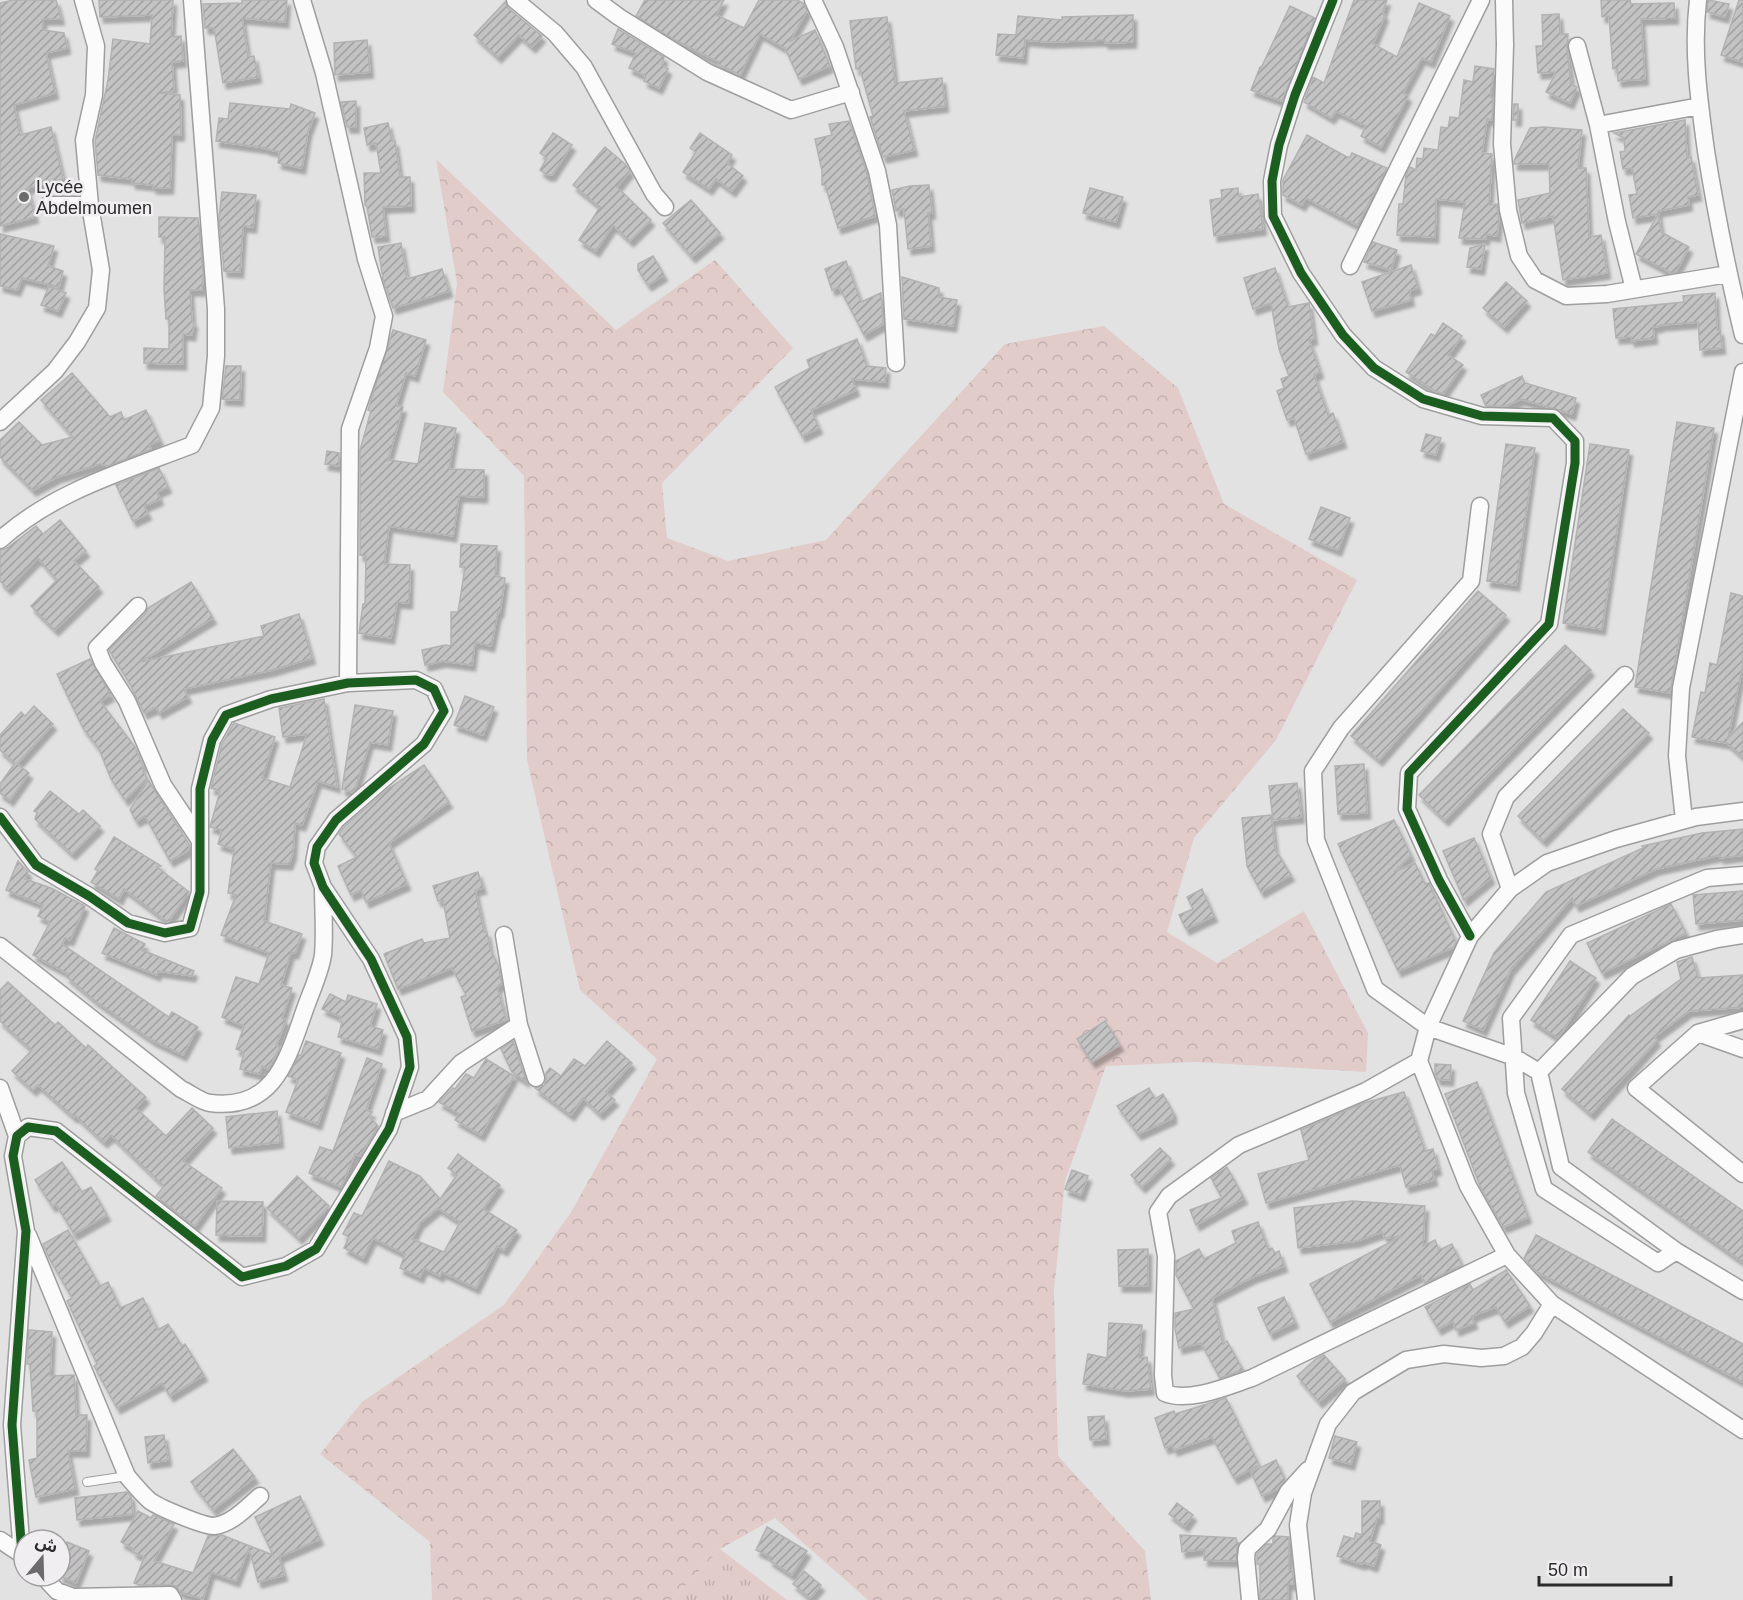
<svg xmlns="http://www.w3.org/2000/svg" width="1743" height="1600" font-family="Arial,'Noto Sans Arabic',sans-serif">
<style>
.grass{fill:url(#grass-tufts)}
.forest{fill:url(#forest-crowns)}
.building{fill:url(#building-hatch);stroke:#b3b2b2;stroke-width:1.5;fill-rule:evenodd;filter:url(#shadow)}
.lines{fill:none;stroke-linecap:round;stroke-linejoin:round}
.lane-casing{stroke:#9e9e9e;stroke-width:10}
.street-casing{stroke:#9e9e9e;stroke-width:19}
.lane{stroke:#fbfbfb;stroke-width:8}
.street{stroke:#fbfbfb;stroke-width:16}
.cycleway-casing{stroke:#f1eef1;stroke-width:13}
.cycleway{stroke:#1b5e20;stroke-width:9}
.poi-dot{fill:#6c6b6c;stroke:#f1eef1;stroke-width:2}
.labels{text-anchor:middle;stroke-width:5;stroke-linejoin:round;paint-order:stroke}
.poi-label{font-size:18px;fill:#2c2b2c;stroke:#f1eef1;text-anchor:start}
</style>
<defs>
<pattern id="grass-tufts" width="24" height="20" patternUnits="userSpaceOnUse" patternTransform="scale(1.5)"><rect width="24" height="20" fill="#e1ccca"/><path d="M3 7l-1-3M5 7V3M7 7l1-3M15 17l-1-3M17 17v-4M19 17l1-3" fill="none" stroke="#c1afae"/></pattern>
<pattern id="forest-crowns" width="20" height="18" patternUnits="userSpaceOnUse" patternTransform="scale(1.5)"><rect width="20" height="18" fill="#e1ccca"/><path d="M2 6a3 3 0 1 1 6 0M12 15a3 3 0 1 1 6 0" fill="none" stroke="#c1afae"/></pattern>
<pattern id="building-hatch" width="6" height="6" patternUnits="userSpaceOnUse" patternTransform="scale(1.5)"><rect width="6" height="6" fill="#c3c3c3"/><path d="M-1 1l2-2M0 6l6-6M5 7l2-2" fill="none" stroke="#9f9f9f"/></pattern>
<filter id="shadow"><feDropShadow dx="3.5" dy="6" stdDeviation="1.5" flood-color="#0004"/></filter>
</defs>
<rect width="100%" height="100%" fill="#e2e2e2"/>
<path class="grass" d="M720 1549 787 1600H671Z"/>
<path class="forest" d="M436 159 616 330 715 260 793 348 662 483 667 538 728 561 826 540 1005 344 1104 326 1178 388 1224 504 1357 580 1276 740 1194 838 1167 932 1217 963 1304 911 1368 1033 1366 1072 1196 1062 1106 1066 1065 1181 1054 1291 1058 1456 1145 1551 1151 1600H868L775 1518 720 1549 671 1600H432L430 1542 320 1454 362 1402 504 1305 570 1214 657 1059 580 990 527 760 524 476 443 392 457 283Z"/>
<path class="building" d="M13 0H56L61 19H43V30L64 33 67 48 46 53 55 93 14 105 20 135 51 127 63 179 27 188 35 217 0 226V3Z
M99 0H173L171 37 181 36 183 61 172 62 174 91 160 93 180 95 181 135H172L170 188H153V185L132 183V179L98 175 95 141 108 80 113 39 150 44 152 15 100 17Z
M242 0H287L285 22 242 18 248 57 254 56 258 77 223 83 214 28H205L203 4 242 3Z
M645 0H724L716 15 744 28 759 0H797L803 3 807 11 790 41 815 30 830 66 799 79 785 48 760 34 740 75 718 64 719 62 673 39 636 16Z
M1354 0H1387L1382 14 1385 15 1373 44 1397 57 1419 3 1450 16 1431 62 1422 58 1403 93 1408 96 1381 147 1361 136 1366 126 1336 111 1331 118 1304 102 1313 77 1324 83Z
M1601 0H1630L1631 4 1674 3 1675 18 1641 19 1645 79 1618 81 1617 68 1613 69 1609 16 1602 17Z
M1708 0 1729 4 1725 17 1707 12Z
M1739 0H1743V62L1721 55Z
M505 2 508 8 542 36 532 47 519 35 498 57 474 35Z
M1290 6 1315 18 1282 101 1251 90 1260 67 1261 68Z
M1559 14 1560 34H1568L1567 48 1571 84 1577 87 1570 103 1546 92 1556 72 1538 73 1536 46H1543L1542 15Z
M1133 15V42L1105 43V40L1049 42 1025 40 1023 58 996 55 998 34 1016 35 1018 16 1062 20V17Z
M887 17 895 83 942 78 945 106 904 111 914 150 883 157 870 117 873 116 860 69H856L850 21Z
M618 29 664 57 662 65 668 69 659 88 644 81 646 76 629 68 636 53 612 44Z
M367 40 370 72 335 75 334 43Z
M1475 66 1494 69 1490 97 1493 98 1492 120 1487 119 1482 153 1492 154 1489 205 1497 204 1499 219 1497 236 1486 234V239L1459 238 1465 202 1436 199 1435 237 1397 235 1399 204H1403L1406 175 1410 167 1416 170 1417 158 1423 159 1424 148 1438 150 1441 127 1448 128 1450 117 1459 118 1464 80 1473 82Z
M356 101V127H347L341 102Z
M230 103 290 109 291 104 315 113 308 131 302 168 278 163 280 152 266 149V148L216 141 219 118 228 119Z
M1514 104H1518V120H1513Z
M1685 120 1687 158 1691 157 1698 195 1688 197 1689 205 1658 211 1661 232 1689 247 1676 272 1671 273 1636 254 1658 214 1633 218 1629 195 1637 194 1632 168 1623 169 1620 152 1625 151 1624 138 1614 133Z
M849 121 867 174 875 216 838 228 825 185H822V171L815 139 832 135 829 124Z
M388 123 392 141H395L400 177H410L411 206 383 207 386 236 372 237 367 207 365 205 364 173H381L376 143 367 145 364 128Z
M1544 127 1582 130 1578 168H1586L1589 237 1601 235 1607 273 1563 280 1553 216 1522 223 1518 200 1550 193 1549 164H1514V161L1530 128Z
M553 133 572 145 552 175H547L540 170 547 158 540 153Z
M700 133 732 155 727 163 743 176 732 191 716 179 709 189 683 172 696 152 690 148Z
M1307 135 1347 157H1350L1352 153 1387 168 1357 225 1306 198 1302 205 1283 195V180Z
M605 147 625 164 630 171 617 187 651 220 630 241 613 225 596 251 579 240 600 207 573 185Z
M929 185 932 213H928L931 246 908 249 904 209 896 211 892 190 910 186Z
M1090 188 1123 197 1116 222 1083 213Z
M1238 188 1239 197 1258 194 1263 229 1214 236 1210 200 1222 198 1221 190Z
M222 192 256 195 253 227 243 226 240 272 224 271 219 218Z
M691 200 720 233 692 257 663 223Z
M159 217 198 218 203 272 202 290H190L192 322H194L192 335 183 334V364L144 363V348L169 349V319H166L164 289 165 237H159Z
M0 234 54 246 48 266 63 271 59 287 22 278 17 290 0 286Z
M1373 242 1397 250 1391 270 1364 262Z
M401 243 407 279 442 269 449 291 393 308 383 279 378 247Z
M1485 244 1481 269 1467 267 1470 248Z
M653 256 664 275 648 285 638 270V264Z
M846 261 861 302 881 293 883 324 864 335 839 287 832 290 825 269Z
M1411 265 1418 288 1409 291 1411 300 1372 311 1362 282Z
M1275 268 1288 307 1309 303 1314 339 1309 340 1320 372 1314 375 1328 415 1333 413 1343 442 1306 454 1294 418 1287 420 1277 391 1284 388 1281 379 1289 376 1279 349 1271 303 1253 309 1244 278Z
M902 277 939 288V297L957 300 953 326 904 319Z
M1506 282 1527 301 1504 327 1483 308Z
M49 286 66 293 58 311 41 305Z
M1715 293 1717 330H1720L1722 348 1700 350 1698 322 1660 325V326L1653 327 1654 338 1631 341V337L1616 338 1613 309 1684 302 1683 296Z
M1443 323 1462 336 1448 355 1463 365 1443 394 1435 391 1406 372 1431 334 1435 336Z
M393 330 426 340 415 376 406 373 396 406 403 407 388 460 418 464 425 423 456 428 449 469 484 470V497L459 496 453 536 389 526 384 564 410 565 409 603 397 602 391 638 359 633 363 604H365L366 556 360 555V450L371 411 368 410Z
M857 339 867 366 886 368 885 382 852 379 856 390 811 410 819 428 802 436 775 387 810 368 807 360Z
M226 366H241L240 400 222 399Z
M72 373 110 417 121 412 124 420 146 410 160 440 149 445 151 449 108 466 100 464 57 477 33 490 0 457V440L19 422 42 445 73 437 41 400Z
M1522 376 1525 383 1576 398 1572 414 1521 399 1506 406H1486L1481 395Z
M1677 422 1714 428 1670 693 1635 687Z
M1426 434 1441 438 1436 455 1421 451Z
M1506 444 1535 448 1516 585 1487 581Z
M1590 444 1629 450 1602 629 1563 623Z
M327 451 339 453V466L325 464Z
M159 468 168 487 157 492 160 499 144 506 148 514 133 521 116 485Z
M1321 507 1350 518 1338 550 1309 539Z
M60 520 86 551 74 561 99 587 55 630 31 606 57 580 38 558 8 589 0 581V550L7 548 36 526 43 534Z
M461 544 497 546 495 576 505 578 500 612H498L491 646 475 642 472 665 443 661 425 665 422 650 445 645 451 646V612H458L465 567H460Z
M191 582 213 618 140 662 264 636 261 626 299 614 312 658 272 670 184 689 188 697 159 713 156 707 144 713 130 684 109 650 146 613 148 608Z
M1478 591 1506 615 1379 760 1351 736Z
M1731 593 1743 596V664L1728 738 1743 722V757L1727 743 1692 737 1701 692 1705 693 1710 663 1717 665Z
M1565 645 1591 670 1445 820 1419 795Z
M90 659 111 695 100 701 135 747 143 766 141 767 147 778 125 800 111 779 99 749 83 728 57 674Z
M465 696 494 707 483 735 454 725Z
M324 699 337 787 318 781 302 825 295 823 293 853 289 864 271 863 264 921 302 934 295 953 291 952 281 985 292 988 282 1018 286 1020 276 1046 280 1047 268 1069 262 1066 260 1074 240 1069 244 1052 236 1049 244 1026 222 1017 236 977 259 984 269 953 221 935 236 895 228 893 234 849 218 844 222 830 210 827 220 791 211 788 222 744 234 723 275 737 262 778 290 787 307 734 283 737 279 708Z
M355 705 393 711 388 745 370 742 355 789 352 792 342 789Z
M34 706 53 724 17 764 29 773 10 800 0 793V784L15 763 0 750V735L21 712 25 716Z
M1623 709 1649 733 1543 841 1518 816Z
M1364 764 1367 813 1338 814 1335 766Z
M424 765 449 802 389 843 407 884 366 902 361 890 351 895 338 866 357 857 339 834 344 827 389 788Z
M148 780 189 844V850L170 861 145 816 136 821 130 810Z
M1297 783 1301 817 1273 820 1269 786Z
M50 791 79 814 83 810 100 826 72 854 35 819 37 813 34 811Z
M1271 815 1275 849 1291 875 1261 892 1247 866 1242 818Z
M1394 820 1411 855 1394 872 1415 863 1425 884 1429 883 1456 942 1454 947 1398 971 1338 844Z
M1743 829V855L1720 858V855L1656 869 1576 906 1572 898 1511 969 1483 1030 1463 1021 1494 953 1546 892 1643 848 1642 846 1702 833Z
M114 837 161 866 157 867 189 892 168 922 124 889 119 899 91 882 98 871 95 869Z
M1474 838 1491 878 1464 900 1443 851Z
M18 861 28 872 25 879 51 888 85 906 70 940 65 938 62 944 169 1017 172 1012 198 1027 183 1055 152 1040 97 1002 66 976 69 974 33 955 50 922 38 916 43 905 6 890Z
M478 872 483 888 475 890 484 932H487L490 949 498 965 502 984 497 987 506 1020 472 1031 461 997 466 995 452 968 398 989 384 954 422 939 424 943 450 938 443 900 438 901 433 886Z
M1202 889 1214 916 1186 929 1179 915 1193 909 1187 897Z
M1743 891V920L1696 924 1693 895Z
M1671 904 1686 933 1602 973 1587 943Z
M114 928 145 944 142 950 194 971 192 976 158 971 157 975 102 953Z
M1692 957 1698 978 1743 975V1007L1689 1011 1654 1037 1657 1040 1591 1114 1562 1089 1629 1015 1630 1016 1681 979 1677 962Z
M1570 961 1596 978 1558 1038 1531 1020Z
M8 982 55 1025 58 1022 86 1048 88 1045 146 1097 136 1108 166 1136 192 1108 213 1128 183 1161 222 1188 195 1226 156 1196 164 1186 111 1135 104 1142 75 1115 74 1117 38 1085 33 1090 12 1071 32 1050 0 1021V990Z
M330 994 346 1002 348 995 377 1004 370 1026 383 1030 378 1049 338 1037 342 1022H340L341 1017 322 1009Z
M1105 1021 1120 1045 1092 1062 1077 1039Z
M306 1041 341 1053 318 1124 286 1112 298 1080 288 1076 299 1055H301Z
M513 1041 526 1081 527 1082 512 1072 501 1049Z
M607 1041 632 1063 606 1092 615 1100 600 1114 583 1098 571 1115 535 1088 544 1085 546 1080V1073L550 1068 561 1076 574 1059 585 1066Z
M367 1058 382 1064 366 1110 372 1112 369 1116 378 1126 360 1156 355 1154 341 1187 309 1173 320 1147 333 1151Z
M486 1059 514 1076 481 1135 455 1120 459 1114 439 1102 453 1088 455 1089 466 1074 474 1078Z
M1435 1064 1451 1065 1450 1080 1437 1079 1435 1073Z
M1477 1082 1528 1217 1503 1227 1480 1186 1445 1094Z
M1149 1088 1155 1099 1163 1094 1173 1112V1118L1138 1134 1117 1106Z
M1404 1092 1425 1151 1433 1149 1438 1169 1432 1171 1434 1180 1406 1187 1400 1165 1266 1203 1258 1174 1309 1160 1301 1130 1364 1103Z
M277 1111 280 1142 229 1148 226 1117Z
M1612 1119 1743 1211V1262L1588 1152Z
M1160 1148 1171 1159 1142 1187 1131 1175Z
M458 1154 500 1185 483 1209 517 1230 504 1250 497 1246 476 1288 442 1272 440 1276 424 1268 420 1277 400 1268 405 1254 373 1238 363 1258 344 1248 349 1237 343 1234 354 1213 362 1216 389 1161 420 1176 440 1199 457 1175 448 1168ZM438 1208 460 1222 444 1252 412 1239 420 1223Z
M62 1162 82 1192 91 1187 107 1215 74 1234 56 1204 52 1206 35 1180Z
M1227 1167 1244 1198 1196 1225 1190 1210 1222 1198 1211 1178Z
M1072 1170 1088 1176 1081 1195 1065 1189Z
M297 1176 329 1206 299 1238 267 1208Z
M217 1201 263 1202 262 1236 216 1235Z
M1352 1201 1425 1206 1423 1246 1435 1240 1439 1250 1452 1244 1462 1265 1425 1283 1421 1275 1330 1322 1310 1284 1402 1236 1385 1238 1382 1232 1357 1241 1298 1248 1294 1208Z
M1258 1222 1268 1249 1272 1248 1275 1253 1279 1251 1284 1266 1253 1277 1212 1298 1223 1344 1227 1341 1243 1370 1220 1378 1201 1343 1179 1348 1175 1329V1313L1194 1309 1176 1275V1261L1199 1249 1204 1259 1236 1243 1232 1231Z
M68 1230 100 1286 108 1282 120 1308 143 1298 158 1330 168 1324 182 1346 185 1344 204 1375 170 1396 162 1383 117 1408 94 1366 97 1364 67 1301 72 1298 49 1258 43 1244Z
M1536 1235 1743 1344V1382L1537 1272 1524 1258Z
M1148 1249V1286H1119L1118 1250Z
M1506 1270 1530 1306 1505 1322 1496 1307 1472 1316 1474 1323 1456 1330 1453 1321 1438 1329 1425 1307 1470 1284 1473 1290Z
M1284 1297 1295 1322 1270 1334 1258 1308Z
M1109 1323 1142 1325 1139 1358 1147 1357 1151 1389 1125 1391 1083 1384 1088 1354 1107 1358Z
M29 1330 52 1332 50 1376 74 1375 76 1415H87L86 1451H68L75 1489 36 1497 29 1460 37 1458V1411H33L30 1364H27Z
M1324 1355 1345 1379 1319 1402 1297 1376 1316 1359Z
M1226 1398 1259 1465 1234 1478 1212 1437 1174 1450 1173 1445 1165 1448 1155 1418 1174 1411 1175 1414Z
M1104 1416 1106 1439 1090 1440 1088 1417Z
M164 1435 168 1460 148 1463 145 1437Z
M1335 1436 1357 1442 1351 1464 1329 1458Z
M233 1449 255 1477 213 1510 191 1482Z
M1276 1460 1285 1480 1278 1489 1262 1496 1251 1472Z
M127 1492 131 1496 133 1514 77 1520 75 1498Z
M300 1496 320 1539 279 1557 284 1575 258 1582 249 1548 236 1581 211 1572 203 1599 180 1592 176 1586 170 1585H140L134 1583 144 1558H146L133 1552 134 1549 121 1542 138 1511 151 1518 153 1515 174 1524 154 1561 193 1573 208 1536 222 1535 273 1555 255 1517Z
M1362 1501H1380V1518H1377L1370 1541 1381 1545 1374 1566 1363 1562 1362 1564 1337 1556 1344 1536 1354 1539 1356 1533 1362 1535Z
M1177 1503 1193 1515 1185 1526 1169 1514Z
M767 1527 807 1551 792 1575 769 1560 771 1557 756 1550Z
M1180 1535 1236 1538 1237 1542 1239 1543 1237 1548 1236 1561 1204 1560 1205 1549 1182 1552Z
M1275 1536 1289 1537V1570H1292L1294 1584H1288V1600H1260V1564H1257V1554L1267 1544H1273V1539Z
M67 1542 89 1551 76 1583 60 1576V1559Z
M804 1571 821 1585 810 1598 793 1584Z"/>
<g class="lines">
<g class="lane-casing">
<path id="lane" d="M87 1482 127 1476"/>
</g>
<g class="street-casing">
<path id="street" d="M302 0 324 73 366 259 384 316 378 348 350 429 348 683
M515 0 555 33 584 67 654 194 665 207
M596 0 619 17 707 72 791 110 851 92
M813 0 835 47 877 171 888 225 896 363
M1333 0 1295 95 1279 145 1272 181 1273 216 1301 273 1343 335 1374 368 1423 399 1482 416 1553 418 1575 441V463L1549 624 1409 773 1407 809 1439 880 1470 936
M1504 0 1505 45 1502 144 1508 210 1519 256 1535 280 1566 296 1607 294 1728 274
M1698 0C1692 51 1699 100 1706 151 1716 213 1728 274 1743 335
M1577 46 1598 125 1617 222 1634 289
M1598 125 1700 106
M48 205H90
M1350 266 1481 0
M0 422 55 371 77 342 97 308 101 270 90 205 84 140 94 95 96 46 83 0
M1480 506 1471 581 1341 728 1313 771 1316 840 1375 989 1428 1027 1419 1061 1468 1186 1507 1255 1552 1304 1743 1430
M0 540C54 491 125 471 192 445L211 408 216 356V309L192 0
M138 606 97 648 103 663 127 701 163 785 199 839
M1743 811 1696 817 1616 839 1547 863 1510 889 1470 936 1428 1027 1514 1057 1539 1072 1632 976 1676 950 1717 939 1743 935
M0 817 36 865 89 896 128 923 165 933 190 928 200 892V789L212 740 226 715 271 699 348 683 416 680 434 689 444 711 424 744 336 820 317 847 314 863 323 887 371 959 407 1037 410 1067 389 1129 316 1249 286 1266 242 1277 56 1131 28 1127 17 1136 13 1156 26 1231 12 1425 22 1554
M1684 820 1677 756 1681 688 1743 372
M1510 889 1491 834 1506 797 1625 675
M0 946 181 1089C190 1093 201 1102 210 1103 274 1111 287 1060 304 1012 310 994 320 974 323 955 325 933 323 909 323 887
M1743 1020 1698 1033 1636 1088 1743 1174
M519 1025 536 1078
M1698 1033 1743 1049
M1419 1061 1366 1091 1239 1145 1169 1196 1158 1212 1166 1256 1163 1375 1165 1393C1189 1403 1228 1386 1252 1378L1507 1255
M1539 1072 1561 1167 1676 1251 1743 1291
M0 1088 17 1136
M394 1113 428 1099 461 1063 519 1025 504 935
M28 1235 127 1476C134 1484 141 1493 149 1500 157 1507 203 1526 214 1526 232 1524 247 1507 260 1496
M1676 1251 1658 1263 1544 1189 1516 1093 1511 1018 1571 935 1707 878 1743 875
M0 1540 24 1556
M43 1576 57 1591 73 1597 170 1595 173 1600
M1250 1600 1246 1558 1247 1549 1268 1529 1288 1492 1308 1470
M1306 1600 1298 1525 1303 1493 1328 1424 1353 1392 1406 1360 1444 1354 1481 1358 1504 1356 1522 1347 1534 1333 1552 1304"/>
</g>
<use href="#lane" class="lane"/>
<use href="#street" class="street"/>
<g class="cycleway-casing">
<path id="cycleway" d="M1333 0 1295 95 1279 145 1272 181 1273 216 1301 273 1343 335 1374 368 1423 399 1482 416 1553 418 1575 441V463L1549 624 1409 773 1407 809 1439 880 1470 936
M0 817 36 865 89 896 128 923 165 933 190 928 200 892V789L212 740 226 715 271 699 348 683 416 680 434 689 444 711 424 744 336 820 317 847 314 863 323 887 371 959 407 1037 410 1067 389 1129 316 1249 286 1266 242 1277 56 1131 28 1127 17 1136 13 1156 26 1231 12 1425 22 1554"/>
</g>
<use href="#cycleway" class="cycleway"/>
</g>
<circle class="poi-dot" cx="24" cy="197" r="6"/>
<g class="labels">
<g class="poi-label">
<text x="36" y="193">Lycée<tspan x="36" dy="21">Abdelmoumen</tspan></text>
</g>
</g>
<g transform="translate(42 1558) rotate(19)"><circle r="28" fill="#f1eef1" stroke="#a2a0a2" stroke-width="1.5"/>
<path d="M0-4.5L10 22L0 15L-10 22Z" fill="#6c6b6c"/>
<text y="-9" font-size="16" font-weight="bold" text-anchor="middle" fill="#2c2b2c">ش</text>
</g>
<path d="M1539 1576v9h132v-9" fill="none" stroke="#2c2b2c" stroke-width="3"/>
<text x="1548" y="1576" font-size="18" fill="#2c2b2c" stroke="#f1eef1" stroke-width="4.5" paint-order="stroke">50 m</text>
</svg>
